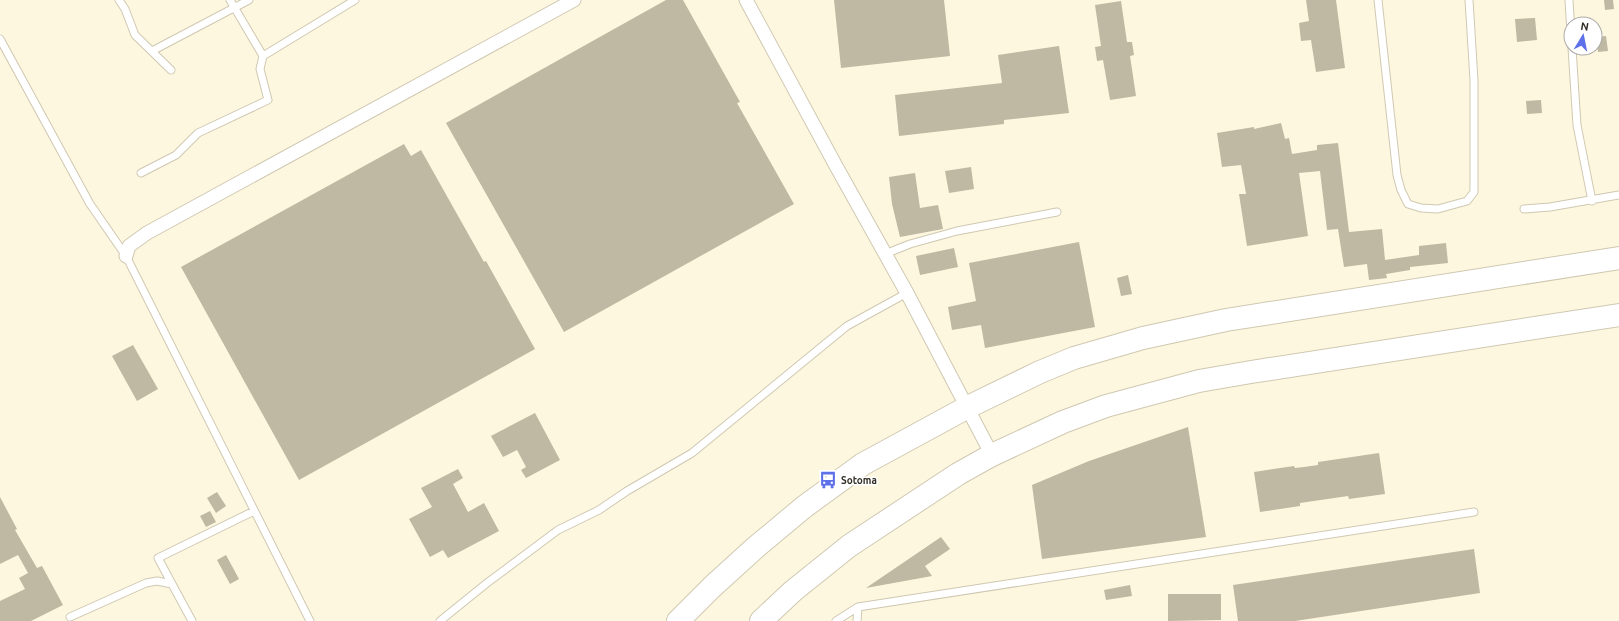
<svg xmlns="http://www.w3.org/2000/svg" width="1619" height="621" font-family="Ubuntu,sans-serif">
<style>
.building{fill:#bfb8a2}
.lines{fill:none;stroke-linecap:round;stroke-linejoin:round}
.lane-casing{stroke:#cfc8b2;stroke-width:9}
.street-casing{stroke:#cfc8b2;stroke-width:15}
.highway-casing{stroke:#cfc8b2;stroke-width:24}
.lane{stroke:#fff;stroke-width:7}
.street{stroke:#fff;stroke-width:13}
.highway{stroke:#fff;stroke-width:22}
.labels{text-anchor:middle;stroke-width:3;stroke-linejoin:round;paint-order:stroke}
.poi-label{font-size:10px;font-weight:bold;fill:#312e25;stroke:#fff;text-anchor:start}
</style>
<rect width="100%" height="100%" fill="#fef7df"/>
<path class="building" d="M666 0H683L740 102 737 103 794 204 564 332 446 123Z
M834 0H944L950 56 841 68Z
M1306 0H1336L1345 68 1316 72 1311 40 1301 41 1299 23 1309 21Z
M1604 0H1613L1614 9 1605 10Z
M1121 1 1127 42H1132L1134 55 1130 56 1136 96 1110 100 1103 60 1097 61 1095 47 1101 46 1095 5Z
M1535 18 1537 40 1517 42 1515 19Z
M1606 36 1608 51 1598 52 1597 37Z
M1059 46 1069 113 1004 120V124L899 136 895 95 1002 83 998 55Z
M1541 100 1542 113 1527 114 1526 101Z
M1281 123 1285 139 1289 138 1292 154 1317 150V145L1338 143 1349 232 1382 229 1385 260 1419 255V246L1446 243 1448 263 1410 267V270L1386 274 1387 278 1369 280 1367 264 1344 267 1338 229 1327 230 1320 171 1299 173 1308 236 1247 246 1239 194H1246L1241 165 1222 167 1217 133 1254 127V129Z
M404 144 411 156 421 150 484 262 486 261 535 349 299 480 181 267Z
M971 167 974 189 949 193 945 171Z
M915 173 920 208 938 205 943 229 900 237 892 204 889 177Z
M1079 242 1095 327 985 348 981 325 952 330 948 307 976 301 969 263Z
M954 248 958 267 920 275 916 256Z
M1128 275 1132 294 1121 296 1117 278Z
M133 345 158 389 137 401 112 356Z
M535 413 560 460 526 478 521 470 526 467 517 450 503 457 491 436Z
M1188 427 1206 537 1042 559 1032 485 1089 461Z
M1379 453 1385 494 1349 499 1348 496 1300 503V506L1260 512 1254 472 1294 466 1295 468 1304 467 1318 465V462Z
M458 469 463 478 453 484 468 512 484 503 499 531 448 558 443 550 430 557 409 519 432 507 421 488Z
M217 492 226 506 216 513 207 498Z
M0 497 17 529 15 530 37 568 42 566 63 605 31 621H0V601L25 589 19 578 28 573 18 555 0 564Z
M210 511 216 522 206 527 200 516Z
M941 537 950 549 925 566 932 576 866 588Z
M1474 549 1480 593 1295 621H1238L1233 585Z
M226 555 239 579 230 584 217 560Z
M1130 585 1132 596 1106 600 1104 590Z
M1168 594H1221V620L1168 621Z"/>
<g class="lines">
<g class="lane-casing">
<path id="lane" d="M119 0 125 9 135 35 171 70
M1378 0 1397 175 1401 190 1408 204 1421 208 1438 209 1467 201 1474 192V80L1469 0
M1569 0 1571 33
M0 39 90 204 126 256 310 621
M1572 48 1577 125 1592 201
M152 51 249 0
M263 56 355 0
M141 173 176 155 198 133 268 100 260 69 263 56 230 0
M1524 209 1550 207 1619 195
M885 254 910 244 957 231 1057 212
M172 584 158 558 254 511
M70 617 146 583 157 581 172 584 192 621
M440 621 487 583 558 530 599 510 627 491 692 453 847 326 907 293
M836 621 858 607 1474 512
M857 621 858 607"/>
</g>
<g class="street-casing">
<path id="street" d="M746 0 836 166 907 293 992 455
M126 256 129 246 147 233 574 0"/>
</g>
<g class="highway-casing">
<path id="highway" d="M678 621 712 587 756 547 804 507 863 464 966 408 1040 372 1074 358 1143 338 1226 320 1619 258
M761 621 793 591 849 546 958 474 992 455 1063 422 1106 406 1199 381 1251 372 1619 315"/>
</g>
<use href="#lane" class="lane"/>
<use href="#street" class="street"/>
<use href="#highway" class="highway"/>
</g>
<defs>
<g id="bus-bare" transform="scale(1.38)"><path d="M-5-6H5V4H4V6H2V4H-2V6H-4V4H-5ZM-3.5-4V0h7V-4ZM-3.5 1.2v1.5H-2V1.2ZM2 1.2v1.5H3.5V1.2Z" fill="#5e71e9" stroke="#fff" stroke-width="2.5" paint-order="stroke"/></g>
</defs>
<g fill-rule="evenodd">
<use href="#bus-bare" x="828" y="480"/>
</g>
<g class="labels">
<g class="poi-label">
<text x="841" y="484">Sotoma</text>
</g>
</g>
<g transform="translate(1583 36) rotate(10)"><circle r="19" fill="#ffffff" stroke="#adaba8"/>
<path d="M0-3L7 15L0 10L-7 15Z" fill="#5e71e9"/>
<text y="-6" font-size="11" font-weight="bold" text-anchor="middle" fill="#312e25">N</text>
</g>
</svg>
